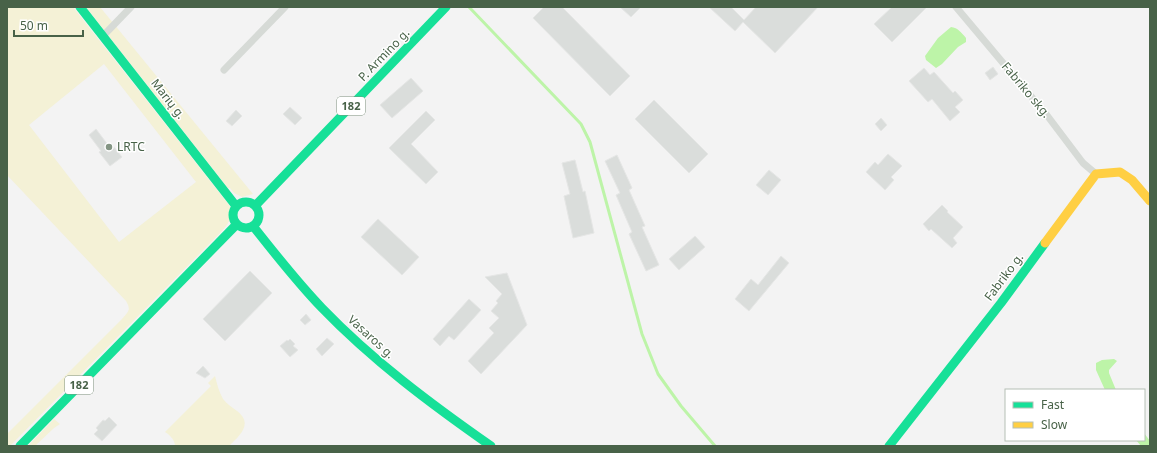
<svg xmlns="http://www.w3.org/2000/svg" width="1157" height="453" font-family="'Noto Sans',sans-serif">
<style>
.green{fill:#f4f1d6;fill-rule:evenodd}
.water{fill:#bdf4a8}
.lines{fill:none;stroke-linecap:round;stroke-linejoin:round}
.stream{stroke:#bdf4a8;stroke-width:3}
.building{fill:#dadddb;stroke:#e5e6e5}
.street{stroke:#d6dad6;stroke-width:7}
.fast{stroke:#16e098;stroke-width:9}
.slow{stroke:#ffcf43;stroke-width:9}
.poi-dot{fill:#849584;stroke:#fff;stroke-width:1.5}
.labels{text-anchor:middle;stroke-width:3;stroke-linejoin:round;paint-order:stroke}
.shield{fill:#fff;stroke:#7f917f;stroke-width:1}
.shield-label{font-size:11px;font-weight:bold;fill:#486248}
.street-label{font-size:12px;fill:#486248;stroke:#fff}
.poi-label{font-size:12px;fill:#486248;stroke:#fff;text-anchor:start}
</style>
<rect width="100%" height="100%" fill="#f3f3f3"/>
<path class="green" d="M7 7H73L229 205C235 216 228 224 221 232L10 446H7V434L122 319C129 311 131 310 126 301L7 175ZM104 64 196 182 119 242 29 125Z
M86 7H100L253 194 242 197 234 193 230 188H228Z
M215 376C217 384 219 392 223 399 227 404 232 407 237 411 254 424 239 436 229 446H175C175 440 170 435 165 432L211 386 208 383Z
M54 419 60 424 54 428 35 446H28Z"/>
<path class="water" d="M951 27C958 28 961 32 966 38V42L958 47 942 64 936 68 926 60 925 56 938 38Z
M1114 359 1117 361 1109 370V373L1116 390H1105L1096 370V363L1102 360Z
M1144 433 1150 441V446H1141L1136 440H1144Z"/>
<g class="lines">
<path class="stream" d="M469 7 581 124 590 142 642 334 658 374 681 406 715 446"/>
</g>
<path class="building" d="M544 7H562L630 76 610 96 533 18Z
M620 7H641L631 17Z
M709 7H731L744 20 756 7H818L775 53 743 22 735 31Z
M892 7H927L892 42 874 24Z
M993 67 998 74 990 80 985 73Z
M924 68 930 75 934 72 953 93 955 91 963 100 955 107 960 112 950 121 932 99 928 102 909 81Z
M411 78 423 91 392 118 380 105Z
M654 100 708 154 689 173 635 119Z
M290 107 302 118 295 125 283 114Z
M236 110 242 116 232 126 226 121Z
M426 111 435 120 411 144 438 172 426 184 389 148Z
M881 118 887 125 881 131 875 124Z
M96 129 108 145 111 143 122 157 110 166 99 152 101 151 89 135Z
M888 154 902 166 891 177 894 180 885 190 866 172 875 162 878 165Z
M617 155 632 188 629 190 645 226 642 227 659 265 646 271 629 234 632 232 616 195 620 193 605 161Z
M575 160 583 192 585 191 594 233 573 238 564 196 570 194 562 163Z
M769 170 781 180 768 195 756 185Z
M942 205 948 211 947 212 963 227 953 238 957 243 952 248 931 229 929 231 923 224Z
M378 219 419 257 402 275 361 237Z
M695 236 705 247 679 270 669 259Z
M781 256 789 263 749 311 735 299 751 279 758 285Z
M250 271 272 293 225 341 203 319Z
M507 273 527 325 481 374 468 361 494 333 489 328 499 318 491 311 498 303 496 301 502 294 485 277Z
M469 299 481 310 454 340 449 336 440 346 433 339Z
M306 314 311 320 305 325 300 320Z
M327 338 334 344 322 356 316 349Z
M290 339 295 344 293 346 298 350 290 357 280 346 287 340 288 341Z
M203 366 210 374 205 378 196 373Z
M109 417 117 425 102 441 94 434 98 430 96 428 103 420 105 421Z"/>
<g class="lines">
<path class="street" d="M956 7 1046 114 1083 163 1096 174
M103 36 131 7
M224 70 285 7"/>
<path class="fast" d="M80 7 236 206
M233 215a13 13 0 1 1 26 0a13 13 0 1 1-26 0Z
M256 205 446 7
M253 226C275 254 297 282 322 308 372 360 431 404 491 446
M20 446 237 224
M889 446 1001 303 1045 243"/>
<path class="slow" d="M1045 243 1096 174 1120 172 1132 180 1150 201"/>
</g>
<circle class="poi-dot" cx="109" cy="147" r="4"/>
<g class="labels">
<g class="shield">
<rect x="337" y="97" width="28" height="18" rx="3"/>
<rect x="65" y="376" width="28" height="18" rx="3"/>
</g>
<g class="shield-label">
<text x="351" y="110">182</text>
<text x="79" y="389">182</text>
</g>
<g class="street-label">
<text transform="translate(384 55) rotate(-46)" y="4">P. Armino g.</text>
<text transform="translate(1026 90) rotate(50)" y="4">Fabriko skg.</text>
<text transform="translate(168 99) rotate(52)" y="4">Marių g.</text>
<text transform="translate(1004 277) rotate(-53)" y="4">Fabriko g.</text>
<text transform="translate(371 337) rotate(42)" y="4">Vasaros g.</text>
</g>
<g class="poi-label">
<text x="117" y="151">LRTC</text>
</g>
</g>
<rect width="1157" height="453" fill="none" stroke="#486248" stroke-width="16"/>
<rect x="1005" y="389" width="140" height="52" fill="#ffffff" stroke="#b6c0b6"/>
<rect x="1013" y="402" width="20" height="6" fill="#16e098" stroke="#b6c0b6"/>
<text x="1041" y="409" font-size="12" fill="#486248">Fast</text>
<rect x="1013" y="422" width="20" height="6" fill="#ffcf43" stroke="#b6c0b6"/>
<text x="1041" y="429" font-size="12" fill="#486248">Slow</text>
<path d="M14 30v6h69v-6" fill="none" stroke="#486248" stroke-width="2"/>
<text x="20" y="30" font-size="12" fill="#486248" stroke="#ffffff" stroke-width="3" paint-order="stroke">50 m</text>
</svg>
